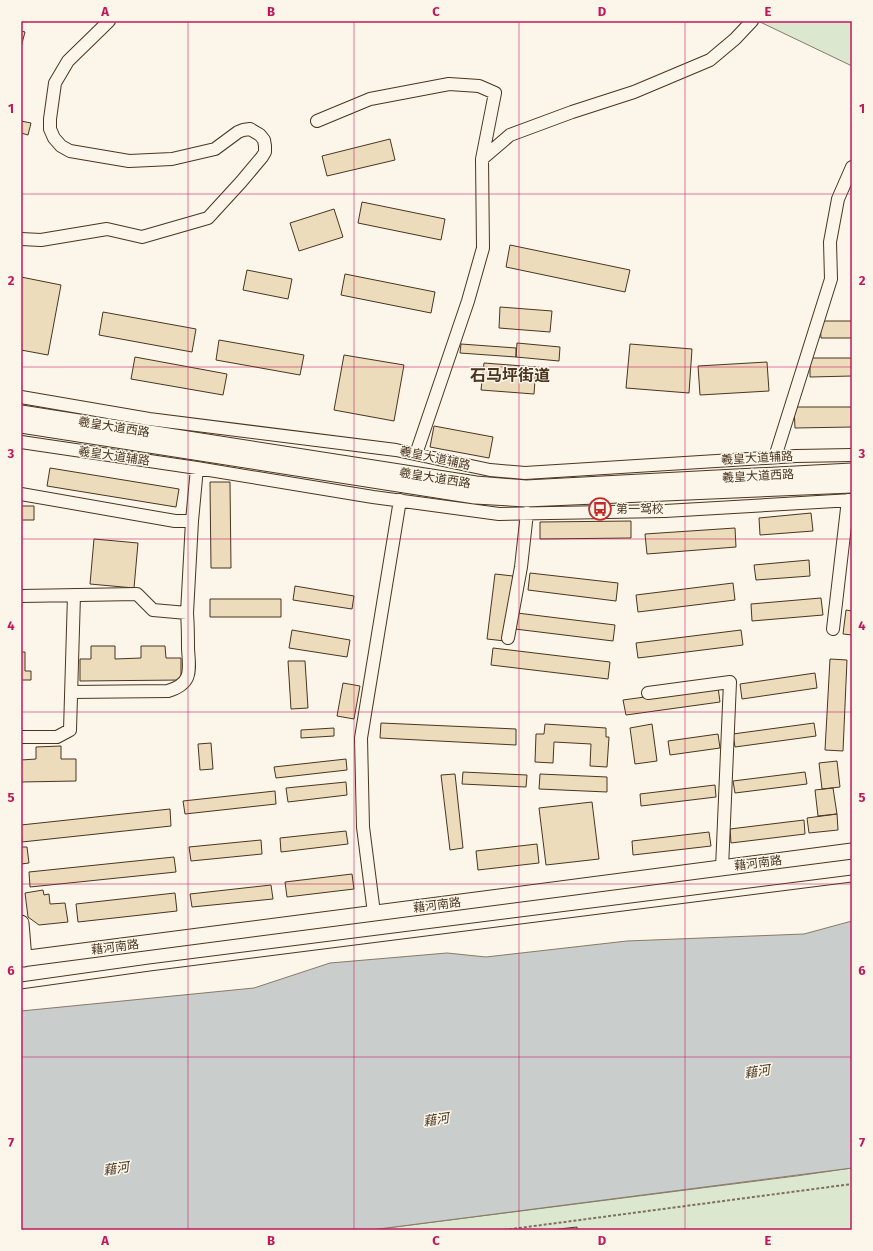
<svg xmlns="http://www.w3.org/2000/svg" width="873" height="1251" font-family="'Fira Sans','Noto Sans SC',sans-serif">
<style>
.green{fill:#dce7d0;stroke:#887966}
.water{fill:#c9cecd;stroke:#887966}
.building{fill:#ecdcbc;stroke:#4a3520}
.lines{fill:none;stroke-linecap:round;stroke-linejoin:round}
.minor-casing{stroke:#4a3520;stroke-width:14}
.major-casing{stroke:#4a3520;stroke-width:17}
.path{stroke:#7f6f5c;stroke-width:2;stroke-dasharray:3 2;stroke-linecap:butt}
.minor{stroke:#fbf6e9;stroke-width:12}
.major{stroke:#fbf6e9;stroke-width:15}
.tram{stroke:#4a3520;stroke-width:1}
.grid{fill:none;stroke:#c2185b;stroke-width:1;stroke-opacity:0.55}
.labels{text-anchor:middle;stroke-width:3;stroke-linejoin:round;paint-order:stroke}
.street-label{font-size:12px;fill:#4a3520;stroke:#fbf6e9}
.poi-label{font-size:12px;fill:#4a3520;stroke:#fbf6e9;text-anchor:start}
.water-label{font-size:13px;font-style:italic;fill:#4a3520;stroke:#fbf6e9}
.district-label{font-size:16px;font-weight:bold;fill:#4a3520;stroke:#fbf6e9}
.neatline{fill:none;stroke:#c2185b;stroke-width:1.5}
.grid-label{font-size:13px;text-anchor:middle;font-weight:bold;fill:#c2185b}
</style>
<rect width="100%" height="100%" fill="#fbf6e9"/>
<path class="green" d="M758 21H852V66Z
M852 1168V1230H371L796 1176Z"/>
<path class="water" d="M852 921V1168L371 1230H21V1011L254 988 330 963 447 953 486 957 627 941 804 934Z"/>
<path class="building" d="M21 31 25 32 21 47Z
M21 121 31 123 28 135 21 133Z
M390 139 395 160 327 176 322 156Z
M362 202 445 219 441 240 358 223Z
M334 209 343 237 299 251 290 223Z
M510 245 630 270 625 292 506 267Z
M247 270 292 279 288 299 243 290Z
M345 274 435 292 431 313 341 295Z
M21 277 61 285 48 355 21 350Z
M500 307 552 311 550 332 499 328Z
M103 312 196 329 192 352 99 335Z
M820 321H852V338H821Z
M219 340 304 355 300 375 216 360Z
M517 343 560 347 559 361 516 357Z
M461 344 516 348V357L460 353Z
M630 344 692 349 689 393 626 388Z
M344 355 404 365 394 421 334 410Z
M135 357 227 374 223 395 131 379Z
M810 358H852V376L810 377Z
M767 362 769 391 700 395 698 366Z
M484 363 536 367 534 394 481 390Z
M794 407H852V427L795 428Z
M434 426 493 437 489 458 430 447Z
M50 468 179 489 176 507 47 486Z
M210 482H230L231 568H211Z
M21 506H34V520H21Z
M811 513 813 531 760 535 759 518Z
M631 521V538L540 539V522Z
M735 528 736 547 647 554 645 534Z
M94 539 138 543 134 588 90 584Z
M809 560 810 576 756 580 754 565Z
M530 573 618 583 616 601 528 590Z
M495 574 513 576 505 641 487 639Z
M733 583 735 600 638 612 636 595Z
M295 586 354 596 352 609 293 600Z
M821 598 823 615 752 621 751 604Z
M210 599H281V617H210Z
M846 610 852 611V635L843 634Z
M517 613 615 625 613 641 515 629Z
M292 630 350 640 347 657 289 648Z
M741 630 743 645 638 658 636 643Z
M91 646H115V659L141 658V646H165L166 658H181V680L80 681V659H91Z
M493 648 610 662 608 679 491 665Z
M21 652H25V671H31V680H21Z
M830 659 847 660 843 751 825 750Z
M288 661H305L308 708 291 709Z
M815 673 817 688 742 699 740 684Z
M343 683 360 686 354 719 337 716Z
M718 687 720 702 626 715 623 700Z
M381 723 516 729V745L380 738Z
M814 723 816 736 735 747 733 734Z
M545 724 606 728V737H609L607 767 590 766 591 744 554 742 553 763 535 762 536 734H544Z
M652 724 657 761 635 764 630 728Z
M334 728V736L301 738V730Z
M718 734 720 748 670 755 668 741Z
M211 743 213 769 200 770 198 744Z
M61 746V759H76V781L21 782V760L36 759V747Z
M346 759 347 770 276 778 274 767Z
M837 761 840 787 822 789 819 763Z
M463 772 527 775 526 787 462 784Z
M805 772 807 784 735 793 733 781Z
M455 774 463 848 450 850 441 775Z
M540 774 607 777V792L539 789Z
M346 782 347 795 288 802 286 788Z
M715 785 716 797 641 806 640 794Z
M833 788 837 814 818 816 815 790Z
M275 791 276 804 185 814 183 801Z
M592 802 599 859 546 865 539 808Z
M170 809 171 826 22 842 21 825Z
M837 814 838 830 809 833 807 818Z
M804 820 805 834 731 843 730 829Z
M346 831 348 844 281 852 280 838Z
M709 832 711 846 633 855 632 841Z
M261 840 262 854 191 861 189 847Z
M537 844 539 863 478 870 476 851Z
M21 847H27L29 863 21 864Z
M174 857 176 872 30 887 29 872Z
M352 874 354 889 287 897 285 882Z
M271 885 273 899 192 907 190 894Z
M43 890 44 895 49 894 50 904 65 903 68 922 39 925 28 917 25 893Z
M175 893 177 911 78 922 76 904Z
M577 1227V1230H550Z"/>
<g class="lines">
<g class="minor-casing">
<path id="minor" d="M317 121 370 99 449 84 479 86 495 93 482 159 483 248 468 301 416 454
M482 159 510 135 572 112 634 92 710 60 735 39 752 21
M21 239 41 240 107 229 142 237 208 218 241 182 262 157 265 152V146L264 140 260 135 250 129 243 130 238 132 215 149 172 159 129 161 70 151 61 146 54 138 50 129V119L55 83 68 61 109 21
M21 397 149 419 396 450 490 470 525 473 796 456 852 455
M21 442 197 468 373 497 499 514 665 511 852 500
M775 457 831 279 830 242 838 199 852 167
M21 494 175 521H192L197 468
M21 596 137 594 153 610 187 613 192 521
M833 629 848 500
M508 638 521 567 527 513
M71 692 168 691C194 683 189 669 188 648 188 636 188 625 187 613
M648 693 730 682 722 868
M21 737H57L70 730 74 595
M374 913 363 827 361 738 400 500"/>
</g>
<g class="major-casing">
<path id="major" d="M21 413 476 484 526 488 852 471
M21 425 475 496 526 499 852 485
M21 923 24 959
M21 959 852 851"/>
</g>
<path class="path" d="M504 1230 852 1184"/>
<use href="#minor" class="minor"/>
<use href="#major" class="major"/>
<path class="tram" d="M21 982 149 964 852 875
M21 989 150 971 852 882"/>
</g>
<path class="grid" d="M188 21V1230M354 21V1230M519 21V1230M685 21V1230M21 194H852M21 367H852M21 539H852M21 712H852M21 884H852M21 1057H852"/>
<defs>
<g id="bus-ring" transform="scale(1.15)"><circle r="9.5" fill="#fbf6e9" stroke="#c62828" stroke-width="1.5"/><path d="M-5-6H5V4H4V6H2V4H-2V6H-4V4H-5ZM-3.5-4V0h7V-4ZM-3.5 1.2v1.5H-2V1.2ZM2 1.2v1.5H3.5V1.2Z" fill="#c62828"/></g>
</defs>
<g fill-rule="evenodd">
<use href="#bus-ring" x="600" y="509"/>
</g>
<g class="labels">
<g class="street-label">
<text transform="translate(114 427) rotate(9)" y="4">羲皇大道西路</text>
<text transform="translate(114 456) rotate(8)" y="4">羲皇大道辅路</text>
<text transform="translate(435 458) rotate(12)" y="4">羲皇大道辅路</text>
<text transform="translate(757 458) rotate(-3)" y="4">羲皇大道辅路</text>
<text transform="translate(758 476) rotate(-3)" y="4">羲皇大道西路</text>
<text transform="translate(435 478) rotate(9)" y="4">羲皇大道西路</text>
<text transform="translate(758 863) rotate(-7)" y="4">藉河南路</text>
<text transform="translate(437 905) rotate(-7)" y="4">藉河南路</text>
<text transform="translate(115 947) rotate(-7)" y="4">藉河南路</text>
</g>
<g class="poi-label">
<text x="616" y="513">第一驾校</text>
</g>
<g class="water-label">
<text transform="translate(757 1071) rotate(-9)" y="5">藉河</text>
<text transform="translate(436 1119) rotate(-9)" y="5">藉河</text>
<text transform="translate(116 1168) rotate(-9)" y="5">藉河</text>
</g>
<g class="district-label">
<text x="510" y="381">石马坪街道</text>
</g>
</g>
<rect width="873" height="1251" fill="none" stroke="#fbf6e9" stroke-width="44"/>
<rect x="22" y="22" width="829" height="1207" class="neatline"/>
<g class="grid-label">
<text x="105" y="16">A</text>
<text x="271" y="16">B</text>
<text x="436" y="16">C</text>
<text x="602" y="16">D</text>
<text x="768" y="16">E</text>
<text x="11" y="113">1</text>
<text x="862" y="113">1</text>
<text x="11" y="285">2</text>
<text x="862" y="285">2</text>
<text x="11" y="458">3</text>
<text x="862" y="458">3</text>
<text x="11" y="630">4</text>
<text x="862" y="630">4</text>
<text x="11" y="802">5</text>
<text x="862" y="802">5</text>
<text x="11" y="975">6</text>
<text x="862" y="975">6</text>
<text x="11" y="1147">7</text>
<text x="862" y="1147">7</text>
<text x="105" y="1245">A</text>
<text x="271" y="1245">B</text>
<text x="436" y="1245">C</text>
<text x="602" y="1245">D</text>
<text x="768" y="1245">E</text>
</g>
</svg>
